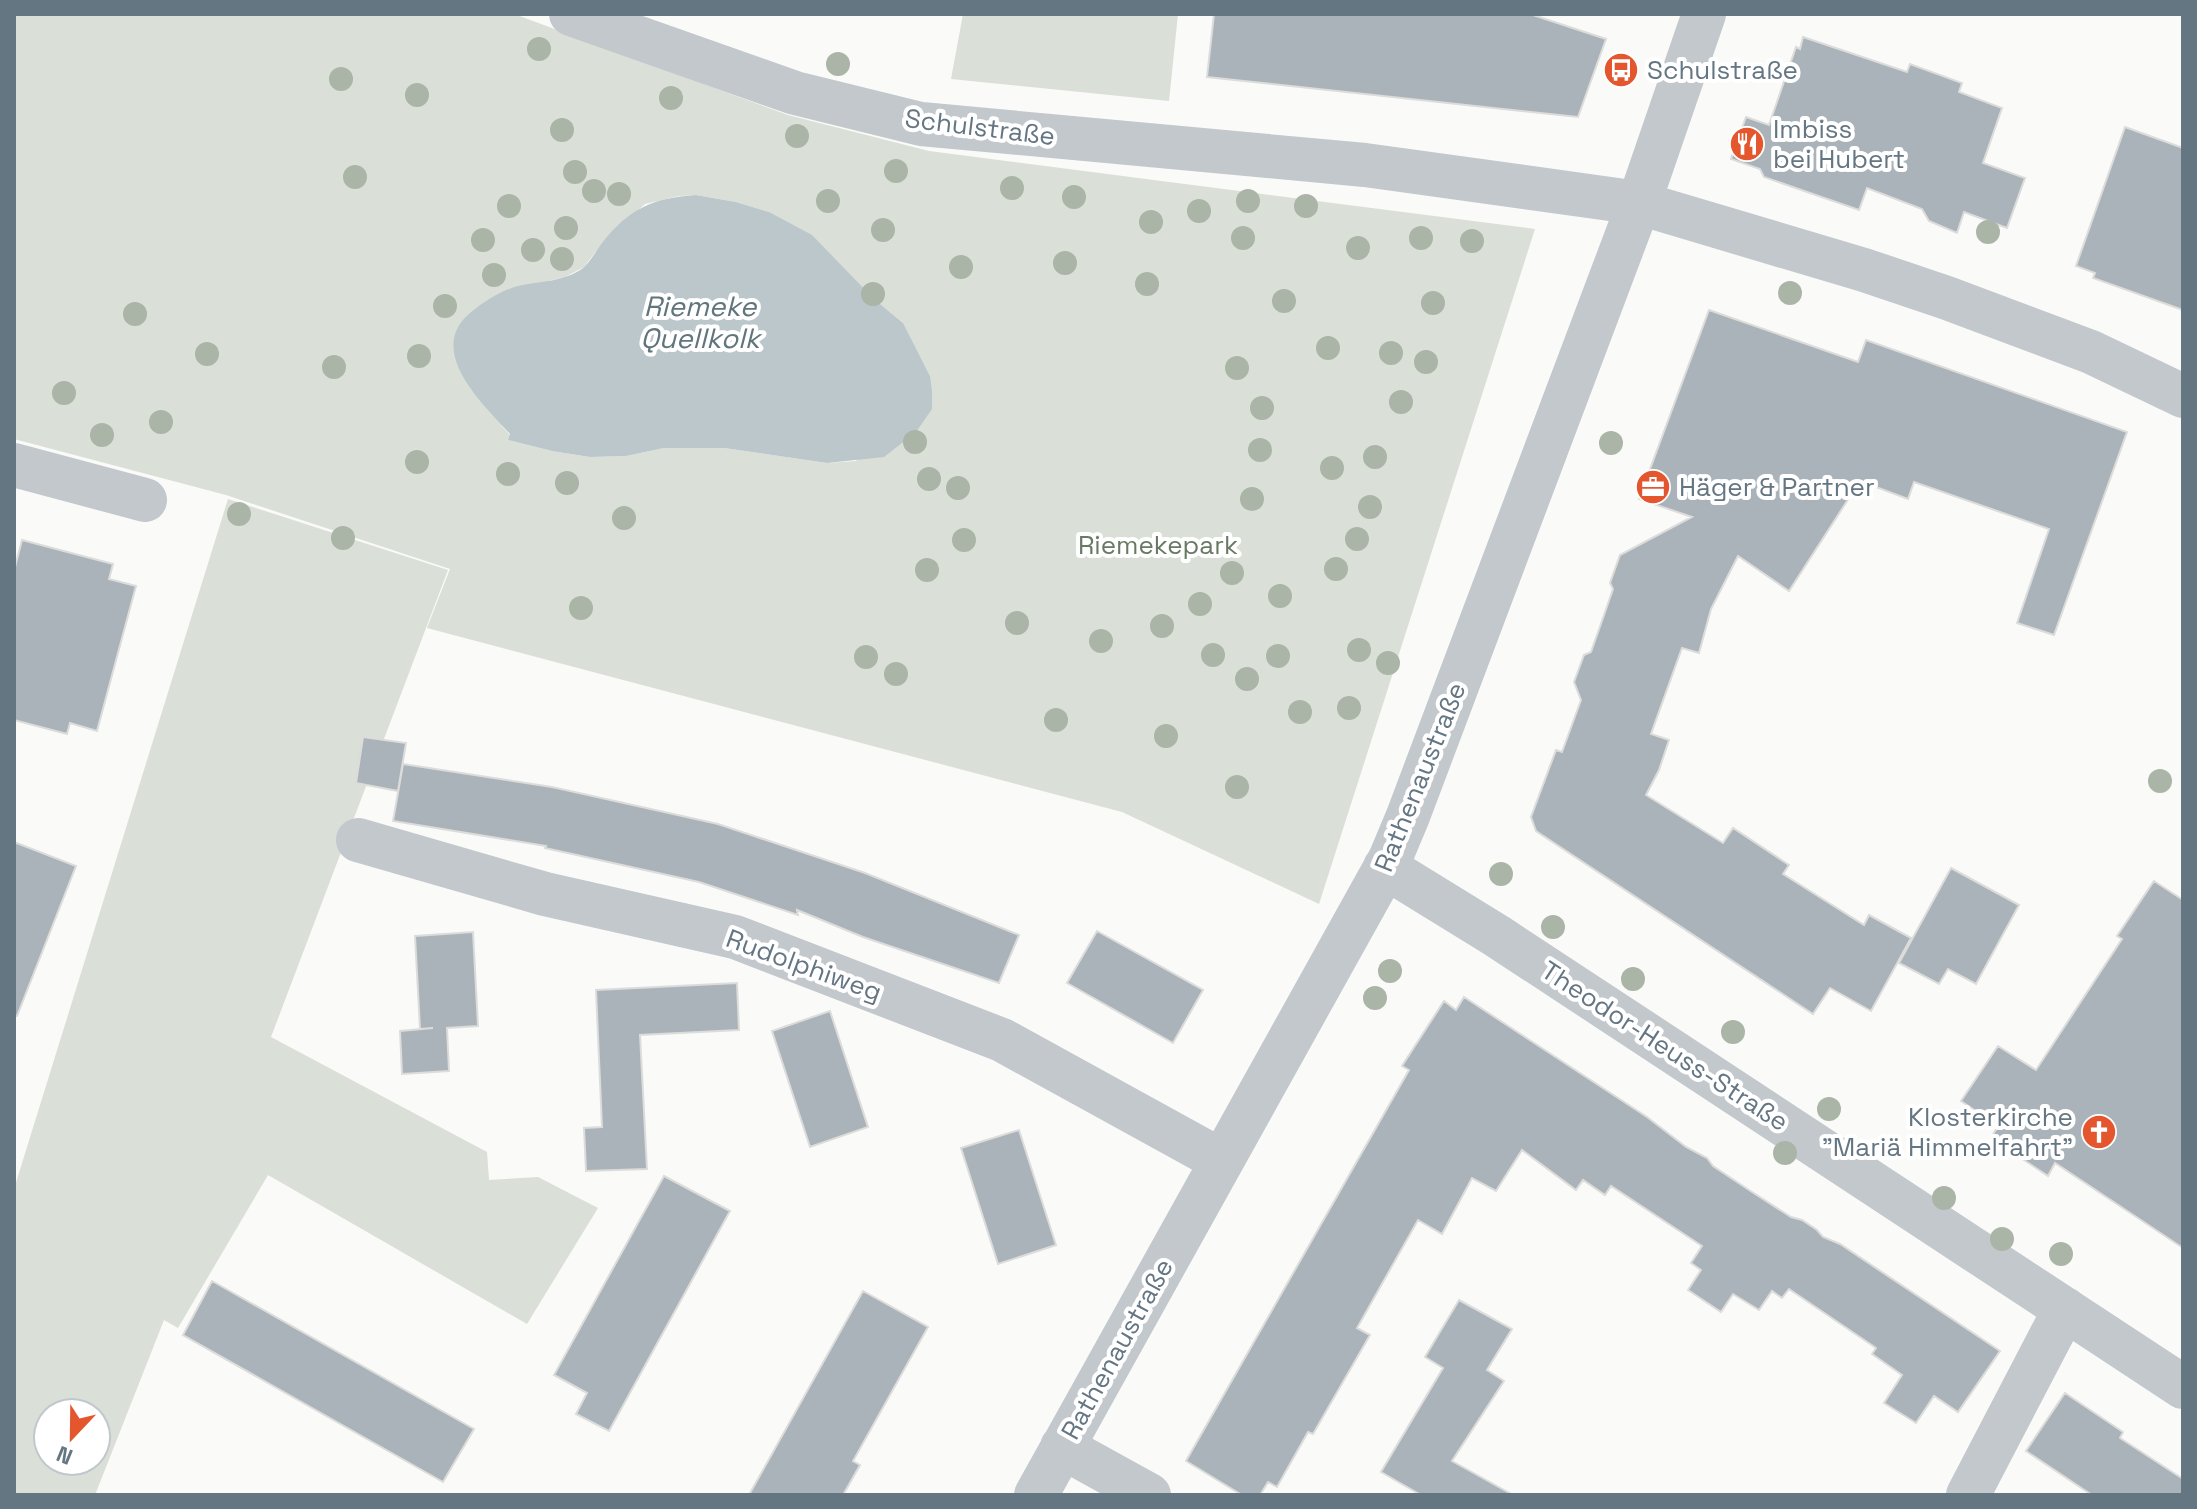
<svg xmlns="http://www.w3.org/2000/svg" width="2197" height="1509" font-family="'Space Grotesk',sans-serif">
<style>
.green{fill:#dadfd7;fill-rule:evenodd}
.water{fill:#bbc7cb}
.building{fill:#aab3b9;stroke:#dcdcda;stroke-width:2}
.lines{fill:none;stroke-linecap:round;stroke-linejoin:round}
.minor{stroke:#c3c8cc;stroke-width:44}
.tree{fill:#aab4a7}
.labels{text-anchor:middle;stroke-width:8;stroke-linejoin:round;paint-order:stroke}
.poi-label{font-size:26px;fill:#657683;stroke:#fff;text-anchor:start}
.street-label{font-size:26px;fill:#657683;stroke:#fff}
.park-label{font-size:26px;fill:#687a64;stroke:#fff}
.water-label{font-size:28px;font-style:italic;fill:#60757c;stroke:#fff}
</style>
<rect width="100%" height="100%" fill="#fafaf8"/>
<path class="green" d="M14 14H514L788 115 929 151 1535 229 1319 904 1122 812 427 628 450 569 226 495 14 439ZM696 195 736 202 769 212 902 322 930 376 856 461 827 463 724 448H664L626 456 590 457 552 451 508 440 510 435 501 425 544 282 565 277 584 267 603 242 645 204 679 196Z
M963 14H1178L1169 101 951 79Z
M228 499 448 570 271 1037 487 1152 489 1180 538 1177 598 1208 527 1324 268 1175 178 1328 164 1320 95 1495H14V1189ZM48 1413H96V1461H48Z"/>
<path class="water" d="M696 195 736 202 769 212 812 235 873 298 903 323 930 376 932 392V409L916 432 884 457 827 463 724 448H664L626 456 590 457 552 451 508 440 510 434C483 404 425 351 470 313 485 301 500 291 518 286 540 281 564 282 583 268 590 262 596 251 602 243 629 209 652 198 696 195Z"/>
<path class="building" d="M1214 14H1530L1606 39 1578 117 1207 77Z
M1803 37 1907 72 1910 64 1962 83 1959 92 2002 108 1983 163 2025 178 2007 228 1964 212 1957 233 1929 221 1922 209 1867 188 1859 210 1764 177 1760 169 1731 159 1746 117 1769 125 1796 47 1800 49Z
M2125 127 2183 148V310L2093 278 2095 273 2076 266Z
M1709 310 1858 362 1866 340 2127 432 2054 635 2017 623 2049 529 1914 482 1908 499 1860 481 1789 591 1738 556 1711 609 1699 653 1682 648 1651 734 1669 740 1659 770 1646 795 1723 843 1733 828 1789 865 1783 874 1864 925 1869 915 1911 938 1871 1011 1830 988 1813 1014 1536 831 1531 817 1556 750 1562 752 1581 700 1574 682 1584 655 1591 652 1603 618 1613 589 1610 583 1620 555 1692 517 1639 499Z
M22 540 113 564 109 579 136 586 97 731 70 723 67 734 14 720V571Z
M363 737 406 743 398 791 356 783Z
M403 764 552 787 718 824 865 873 1019 935 999 983 863 937 797 910 798 915 699 882 545 848 546 846 393 821Z
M14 842 76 866 17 1016 14 1015Z
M1951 868 2019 905 1976 984 1948 969 1939 984 1899 963Z
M2154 881 2183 900V1248L2055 1163 2048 1176 1991 1138 1998 1126 1961 1101 1998 1046 2036 1070 2122 939 2117 936Z
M1097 931 1203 990 1173 1043 1067 983Z
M473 932 478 1026 447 1028 449 1071 402 1074 400 1031 433 1028 420 1029 415 936Z
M737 983 739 1030 640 1035 647 1169 586 1171 584 1128 602 1127 596 990Z
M1464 997 1647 1117 1686 1147 1707 1158 1713 1166 1752 1192 1791 1217 1802 1220 1817 1230 1823 1237 1840 1244 2000 1351 1958 1412 1934 1396 1916 1423 1884 1403 1902 1375 1872 1354 1876 1348 1789 1289 1782 1298 1772 1291 1759 1310 1733 1294 1721 1312 1688 1290 1701 1270 1691 1263 1702 1246 1611 1186 1605 1195 1583 1180 1576 1190 1522 1150 1496 1191 1472 1178 1442 1234 1418 1220 1357 1328 1370 1335 1313 1434 1308 1432 1277 1487 1268 1482 1260 1495H1242L1186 1461 1409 1070 1402 1066 1444 1001 1456 1010Z
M830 1011 868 1127 810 1147 772 1031Z
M1019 1130 1056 1245 998 1264 961 1148Z
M664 1176 730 1211 609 1431 576 1414 587 1393 554 1375Z
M212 1281 474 1429 443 1482 183 1335Z
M863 1291 928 1327 853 1461 860 1465 843 1495H749Z
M1459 1300 1512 1329 1487 1370 1504 1381 1452 1461 1513 1495H1421L1381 1472 1443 1368 1425 1357Z
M2065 1393 2123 1432 2120 1438 2183 1479V1495H2092L2026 1451Z"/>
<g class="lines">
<path class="minor" d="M571 14 795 93 921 124 1365 165 1639 203 1864 270 1947 298 2091 352 2183 396
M14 465 145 500
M358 840 545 894 735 937 1002 1040 1222 1161
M1385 867 1497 936 2183 1387
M1062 1447 1149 1495
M1036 1495 1390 859 1408 816 1639 203 1704 14
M1968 1495 2065 1309"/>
</g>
<g class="tree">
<circle cx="539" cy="49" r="12"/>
<circle cx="838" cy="64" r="12"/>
<circle cx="341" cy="79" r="12"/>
<circle cx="417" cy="95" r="12"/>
<circle cx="671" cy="98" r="12"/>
<circle cx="562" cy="130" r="12"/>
<circle cx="797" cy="136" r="12"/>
<circle cx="896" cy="171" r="12"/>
<circle cx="575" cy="172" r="12"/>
<circle cx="355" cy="177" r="12"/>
<circle cx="1012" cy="188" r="12"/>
<circle cx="594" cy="191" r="12"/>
<circle cx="619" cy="194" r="12"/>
<circle cx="1074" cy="197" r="12"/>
<circle cx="828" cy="201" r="12"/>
<circle cx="1248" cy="201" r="12"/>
<circle cx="509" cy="206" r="12"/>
<circle cx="1306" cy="206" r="12"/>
<circle cx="1199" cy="211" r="12"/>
<circle cx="1151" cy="222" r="12"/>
<circle cx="566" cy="228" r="12"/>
<circle cx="883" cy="230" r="12"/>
<circle cx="1988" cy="232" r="12"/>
<circle cx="1243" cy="238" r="12"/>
<circle cx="1421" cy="238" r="12"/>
<circle cx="483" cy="240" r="12"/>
<circle cx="1472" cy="241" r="12"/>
<circle cx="1358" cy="248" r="12"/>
<circle cx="533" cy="250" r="12"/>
<circle cx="562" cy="259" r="12"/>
<circle cx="1065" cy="263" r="12"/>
<circle cx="961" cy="267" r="12"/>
<circle cx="494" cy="275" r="12"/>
<circle cx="1147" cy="284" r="12"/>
<circle cx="1790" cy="293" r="12"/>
<circle cx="873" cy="294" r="12"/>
<circle cx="1284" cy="301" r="12"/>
<circle cx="1433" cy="303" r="12"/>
<circle cx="445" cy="306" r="12"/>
<circle cx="135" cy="314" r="12"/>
<circle cx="1328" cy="348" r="12"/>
<circle cx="1391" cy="353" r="12"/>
<circle cx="207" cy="354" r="12"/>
<circle cx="419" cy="356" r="12"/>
<circle cx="1426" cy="362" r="12"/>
<circle cx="334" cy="367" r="12"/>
<circle cx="1237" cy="368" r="12"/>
<circle cx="64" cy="393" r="12"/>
<circle cx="1401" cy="402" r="12"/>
<circle cx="1262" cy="408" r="12"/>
<circle cx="161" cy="422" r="12"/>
<circle cx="102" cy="435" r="12"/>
<circle cx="915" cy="442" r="12"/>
<circle cx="1611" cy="443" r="12"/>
<circle cx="1260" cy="450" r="12"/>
<circle cx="1375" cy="457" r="12"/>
<circle cx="417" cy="462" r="12"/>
<circle cx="1332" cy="468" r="12"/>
<circle cx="508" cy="474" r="12"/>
<circle cx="929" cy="479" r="12"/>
<circle cx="567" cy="483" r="12"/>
<circle cx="958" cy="488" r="12"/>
<circle cx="1252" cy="499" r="12"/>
<circle cx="1370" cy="507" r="12"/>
<circle cx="239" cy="514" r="12"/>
<circle cx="624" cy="518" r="12"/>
<circle cx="343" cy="538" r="12"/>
<circle cx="1357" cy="539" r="12"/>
<circle cx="964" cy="540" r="12"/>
<circle cx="1336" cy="569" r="12"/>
<circle cx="927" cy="570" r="12"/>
<circle cx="1232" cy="573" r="12"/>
<circle cx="1280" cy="596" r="12"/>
<circle cx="1200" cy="604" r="12"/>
<circle cx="581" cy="608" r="12"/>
<circle cx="1017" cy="623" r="12"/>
<circle cx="1162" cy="626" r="12"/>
<circle cx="1101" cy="641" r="12"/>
<circle cx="1359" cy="650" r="12"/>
<circle cx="1213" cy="655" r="12"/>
<circle cx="1278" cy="656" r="12"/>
<circle cx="866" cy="657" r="12"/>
<circle cx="1388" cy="663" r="12"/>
<circle cx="896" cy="674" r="12"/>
<circle cx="1247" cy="679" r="12"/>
<circle cx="1349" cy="708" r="12"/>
<circle cx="1300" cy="712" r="12"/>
<circle cx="1056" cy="720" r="12"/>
<circle cx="1166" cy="736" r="12"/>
<circle cx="2160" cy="781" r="12"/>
<circle cx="1237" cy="787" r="12"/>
<circle cx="1501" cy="874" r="12"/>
<circle cx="1553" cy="927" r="12"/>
<circle cx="1390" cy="971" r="12"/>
<circle cx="1633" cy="979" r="12"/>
<circle cx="1375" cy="998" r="12"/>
<circle cx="1733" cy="1032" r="12"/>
<circle cx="1829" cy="1109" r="12"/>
<circle cx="1785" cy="1153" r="12"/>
<circle cx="1944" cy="1198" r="12"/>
<circle cx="2002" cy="1239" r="12"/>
<circle cx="2061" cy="1254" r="12"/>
</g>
<defs>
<g id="bus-disc" transform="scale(1.8)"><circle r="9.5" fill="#e4572e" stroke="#fff"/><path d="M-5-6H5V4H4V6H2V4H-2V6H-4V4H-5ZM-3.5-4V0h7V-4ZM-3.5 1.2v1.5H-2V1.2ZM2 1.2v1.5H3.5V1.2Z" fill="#fff"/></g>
<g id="restaurant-disc" transform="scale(1.8)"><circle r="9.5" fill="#e4572e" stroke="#fff"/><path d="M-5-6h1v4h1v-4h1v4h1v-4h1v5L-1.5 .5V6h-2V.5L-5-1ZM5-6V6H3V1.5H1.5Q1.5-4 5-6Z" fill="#fff"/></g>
<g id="office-disc" transform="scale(1.8)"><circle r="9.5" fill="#e4572e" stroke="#fff"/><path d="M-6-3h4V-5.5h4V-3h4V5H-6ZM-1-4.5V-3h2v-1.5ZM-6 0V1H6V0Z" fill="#fff"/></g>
<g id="church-disc" transform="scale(1.8)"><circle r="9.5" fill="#e4572e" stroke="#fff"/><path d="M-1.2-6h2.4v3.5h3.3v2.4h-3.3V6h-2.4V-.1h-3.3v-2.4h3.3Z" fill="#fff"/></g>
</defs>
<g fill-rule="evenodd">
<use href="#bus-disc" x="1621" y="70"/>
<use href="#restaurant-disc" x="1747" y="144"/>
<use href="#office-disc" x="1653" y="487"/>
<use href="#church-disc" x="2099" y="1132"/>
</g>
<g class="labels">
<g class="poi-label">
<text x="1647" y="79">Schulstraße</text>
<text x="1773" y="138">Imbiss<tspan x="1773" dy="30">bei Hubert</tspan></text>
<text x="1679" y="496">Häger &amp; Partner</text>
<text x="2073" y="1126" text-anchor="end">Klosterkirche<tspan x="2073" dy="30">"Mariä Himmelfahrt"</tspan></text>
</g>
<g class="street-label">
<text transform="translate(980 127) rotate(7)" y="9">Schulstraße</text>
<text transform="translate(1420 777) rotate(-68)" y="9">Rathenaustraße</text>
<text transform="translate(804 965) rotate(20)" y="9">Rudolphiweg</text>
<text transform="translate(1665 1046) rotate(33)" y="9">Theodor-Heuss-Straße</text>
<text transform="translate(1117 1349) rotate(-61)" y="9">Rathenaustraße</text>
</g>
<g class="park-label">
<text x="1158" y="554">Riemekepark</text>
</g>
<g class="water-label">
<text x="700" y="316">Riemeke<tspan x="700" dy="32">Quellkolk</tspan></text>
</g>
</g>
<rect width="2197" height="1509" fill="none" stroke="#657683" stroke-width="32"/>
<g transform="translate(72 1437) rotate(202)"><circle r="38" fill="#ffffff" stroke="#c1c8cd" stroke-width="2"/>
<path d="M0-6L14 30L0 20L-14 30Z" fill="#e4572e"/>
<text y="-12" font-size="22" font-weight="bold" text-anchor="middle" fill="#657683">N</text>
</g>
</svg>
